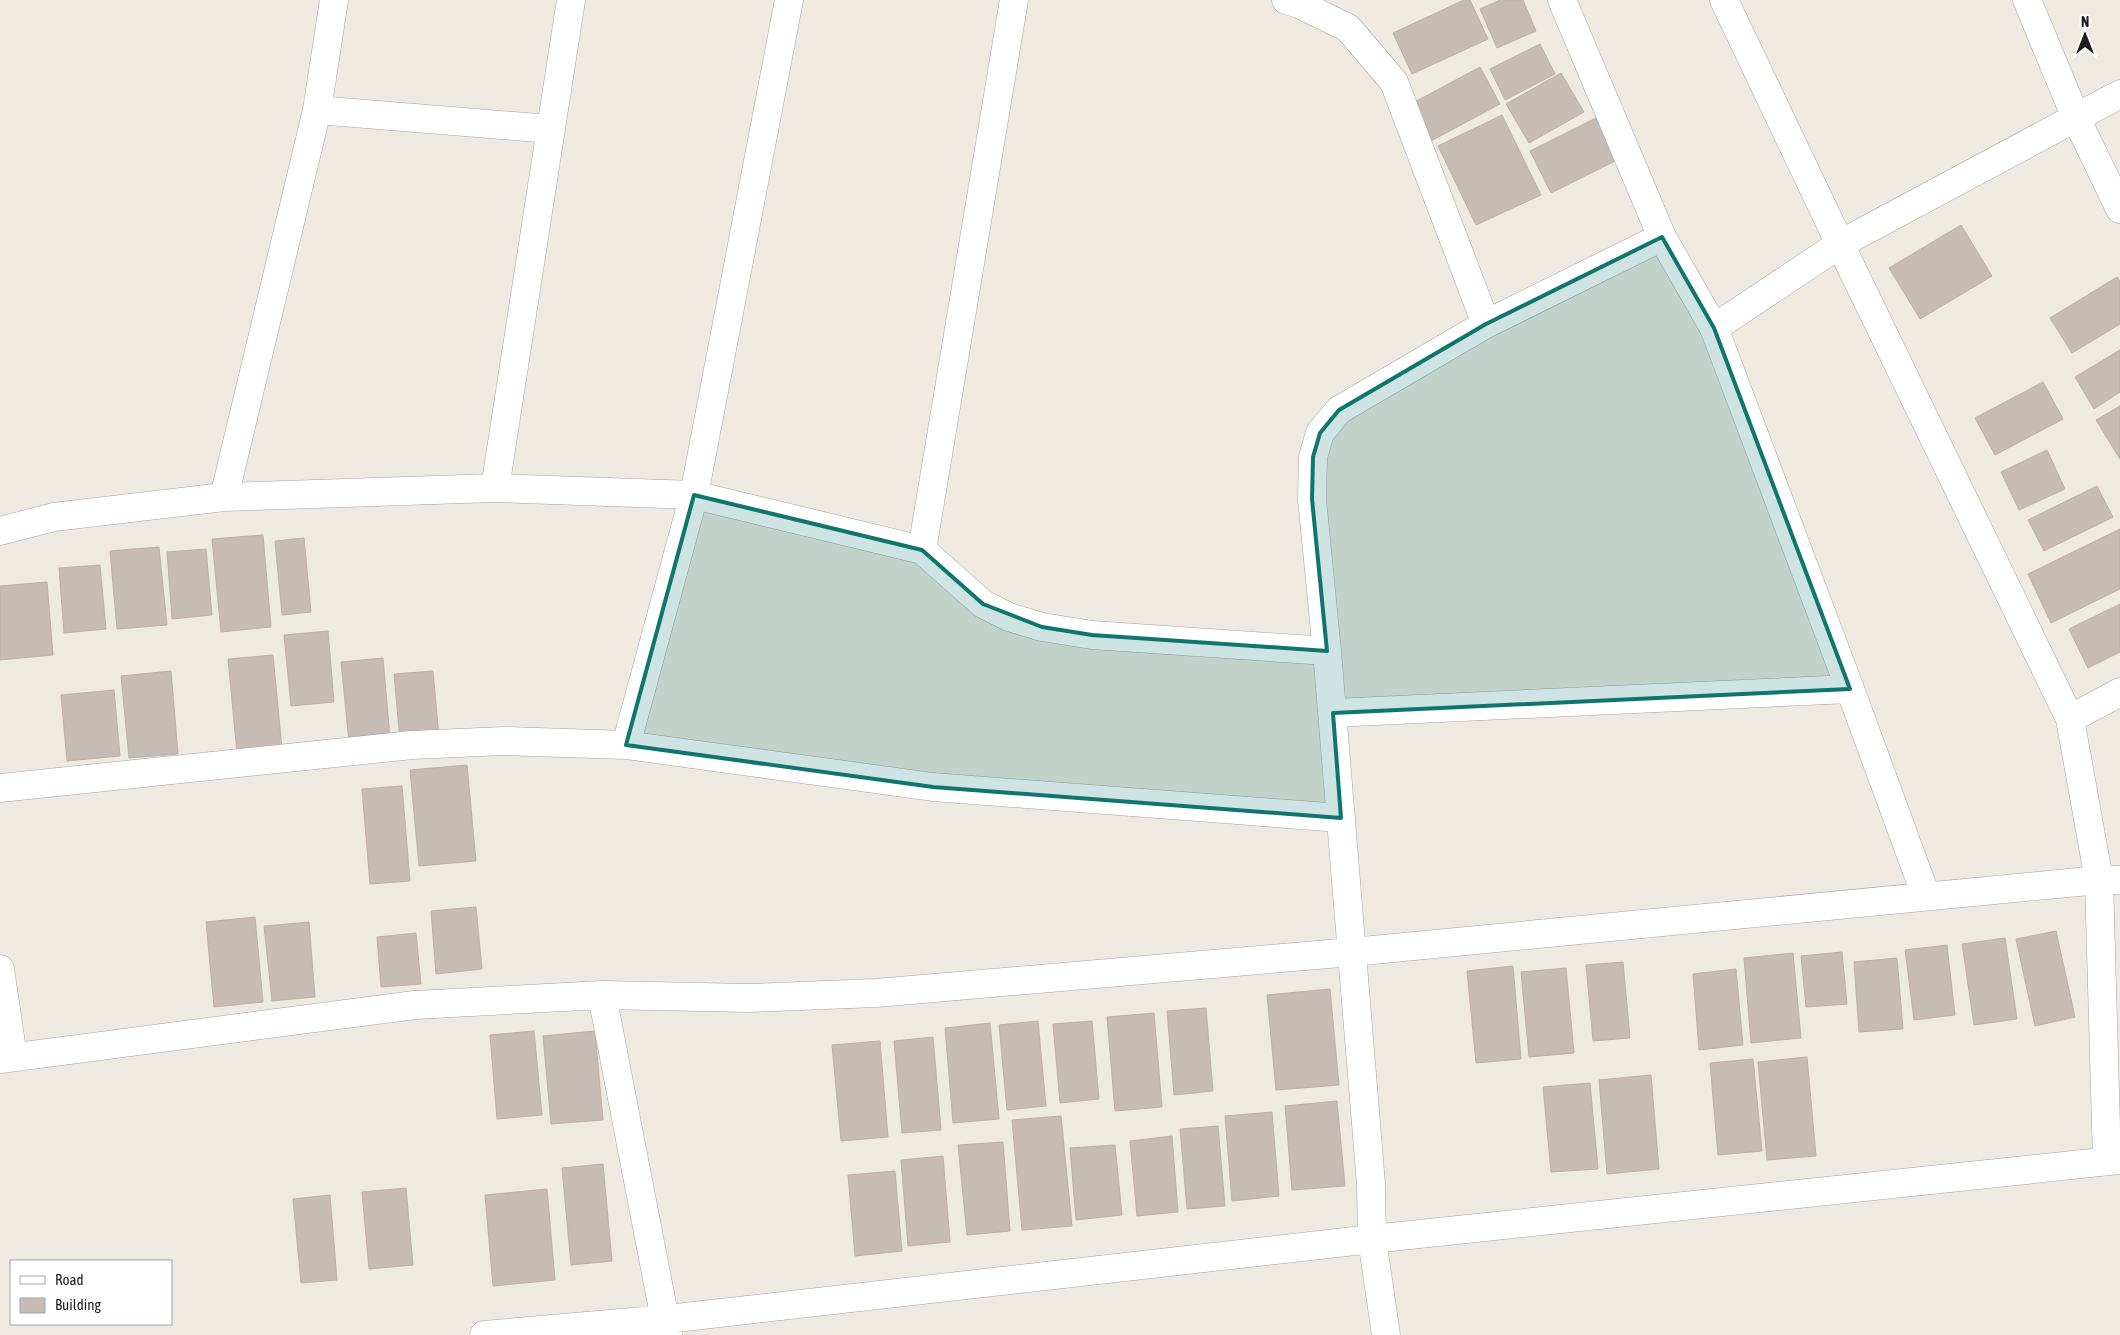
<svg xmlns="http://www.w3.org/2000/svg" width="2120" height="1335" font-family="'Asap Condensed',sans-serif">
<style>
.building{fill:#c6bbb5;stroke:#c0afa3}
.lines{fill:none;stroke-linecap:round;stroke-linejoin:round}
.minor-casing{stroke:#a3a3a3;stroke-width:29}
.minor{stroke:#fff;stroke-width:28}
.marked{fill:#0f766e;fill-opacity:0.2;stroke:#0f766e;stroke-width:4;stroke-linejoin:round}
</style>
<rect width="100%" height="100%" fill="#eee9e1"/>
<path class="building" d="M1464 0H1470L1488 39 1412 74 1393 33Z
M1500 0H1523L1536 31 1497 48 1480 9Z
M1540 44 1555 74 1505 100 1490 69Z
M1480 67 1500 104 1431 141 1411 104Z
M1561 73 1584 112 1529 143 1506 104Z
M1502 115 1541 195 1476 225 1438 146Z
M1602 115 1623 157 1551 193 1530 151Z
M1961 225 1992 276 1920 319 1889 268Z
M2117 277 2120 281V324L2072 353 2050 318Z
M2120 350V392L2094 409 2075 377Z
M2043 382 2063 419 1995 455 1975 418Z
M2120 406V459L2096 420Z
M2047 450 2065 489 2019 510 2001 472Z
M2097 486 2113 517 2044 551 2028 520Z
M2120 529V589L2051 623 2028 574Z
M263 535 271 627 221 632 212 539Z
M304 538 311 612 282 615 275 541Z
M159 547 167 625 117 629 110 551Z
M206 549 212 615 172 619 167 552Z
M100 565 106 629 64 633 59 568Z
M47 582 53 655 0 660V586Z
M2120 604V652L2088 668 2069 629Z
M328 631 334 702 291 706 284 635Z
M273 655 282 749 237 753 228 659Z
M383 658 390 738 349 742 341 662Z
M171 671 178 754 129 758 121 676Z
M433 671 439 738 400 741 394 674Z
M114 690 120 756 67 761 61 695Z
M467 765 476 861 419 866 410 770Z
M402 786 410 881 370 884 362 789Z
M476 907 482 969 436 974 431 911Z
M255 917 263 1002 214 1007 206 922Z
M309 922 315 997 272 1001 264 926Z
M2056 931 2075 1017 2035 1026 2016 939Z
M416 933 421 984 381 987 377 937Z
M2005 938 2017 1019 1974 1025 1962 944Z
M1947 945 1955 1015 1914 1020 1905 950Z
M1842 952 1847 1004 1806 1007 1801 956Z
M1793 953 1801 1038 1751 1043 1744 958Z
M1897 958 1903 1029 1859 1032 1854 962Z
M1623 962 1630 1038 1593 1041 1586 965Z
M1513 966 1521 1059 1476 1063 1467 971Z
M1566 968 1574 1053 1529 1057 1521 972Z
M1736 969 1743 1045 1699 1050 1693 974Z
M1330 989 1339 1085 1276 1090 1267 995Z
M1206 1008 1213 1091 1174 1095 1167 1011Z
M1154 1013 1162 1107 1115 1111 1107 1017Z
M1038 1021 1046 1106 1007 1110 999 1025Z
M1092 1021 1099 1099 1060 1103 1053 1024Z
M990 1023 999 1119 953 1123 945 1028Z
M534 1031 542 1115 497 1119 490 1035Z
M595 1031 603 1120 551 1124 543 1036Z
M933 1037 941 1130 902 1133 894 1041Z
M880 1041 888 1137 841 1141 832 1045Z
M1807 1057 1816 1156 1767 1160 1758 1062Z
M1753 1059 1762 1151 1718 1155 1710 1063Z
M1651 1075 1659 1169 1607 1174 1599 1080Z
M1590 1083 1598 1169 1551 1172 1543 1087Z
M1337 1101 1345 1186 1292 1190 1285 1106Z
M1272 1112 1279 1196 1232 1201 1225 1116Z
M1061 1116 1072 1226 1022 1230 1012 1120Z
M1218 1126 1225 1206 1187 1209 1180 1129Z
M1172 1136 1178 1212 1137 1216 1130 1141Z
M1003 1142 1010 1231 967 1235 958 1145Z
M1115 1145 1122 1215 1076 1220 1070 1148Z
M943 1156 950 1242 908 1246 901 1160Z
M603 1164 612 1261 571 1265 562 1168Z
M895 1171 902 1251 855 1256 848 1175Z
M406 1188 413 1265 369 1269 362 1192Z
M547 1189 555 1280 493 1286 485 1195Z
M330 1195 337 1280 301 1283 293 1199Z"/>
<g class="lines">
<g class="minor-casing">
<path id="minor" d="M1286 0 1299 4 1348 28 1394 82 1486 324
M1724 0 1840 244 2070 719 2099 880 2107 1161
M2027 0 2076 118 2120 209
M317 110 550 129
M1662 237 1714 328 1850 689 1926 896
M1714 328 1840 244 2120 94
M495 488 571 0
M224 497 317 110 334 0
M0 531 54 517 224 497 495 488 694 495 922 550 983 604 1009 617 1042 627 1092 635 1327 651
M922 550 1014 0
M1333 713 1850 689
M2070 719 2120 692
M626 745 694 495 789 0
M0 788 412 745 504 741 626 745 933 787 1341 818
M0 969 13 1057
M602 995 668 1335
M0 1059 415 1005 602 995 749 998 876 993 1352 952 2099 880H2120
M484 1335 667 1319 1372 1239 2120 1160
M1386 1335 1372 1239 1371 1184 1327 651 1312 499 1313 457 1320 433 1339 410 1486 324 1662 237 1562 0"/>
</g>
<use href="#minor" class="minor"/>
</g>
<path class="marked" d="M1662 237 1714 328 1850 689 1333 713 1341 818 933 787 626 745 694 495 922 550 983 604 1042 627 1092 635 1327 651 1312 499 1313 457 1320 433 1339 410 1486 324Z"/>
<rect x="10" y="1260" width="162" height="65" fill="#ffffff" stroke="#a4a4a4"/>
<rect x="20" y="1276" width="25" height="8" fill="#ffffff" stroke="#a4a4a4"/>
<text x="55" y="1285" font-size="15" fill="#1c1c1c">Road</text>
<rect x="20" y="1298" width="25" height="15" fill="#c6bbb5" stroke="#a4a4a4"/>
<text x="55" y="1310" font-size="15" fill="#1c1c1c">Building</text>
<g transform="translate(2085 35)" stroke="#ffffff" stroke-width="4" paint-order="stroke">
<path d="M0-4L9 19L0 12L-9 19Z" fill="#1c1c1c"/>
<text y="-8" font-size="14" font-weight="bold" text-anchor="middle" fill="#1c1c1c">N</text>
</g>
</svg>
